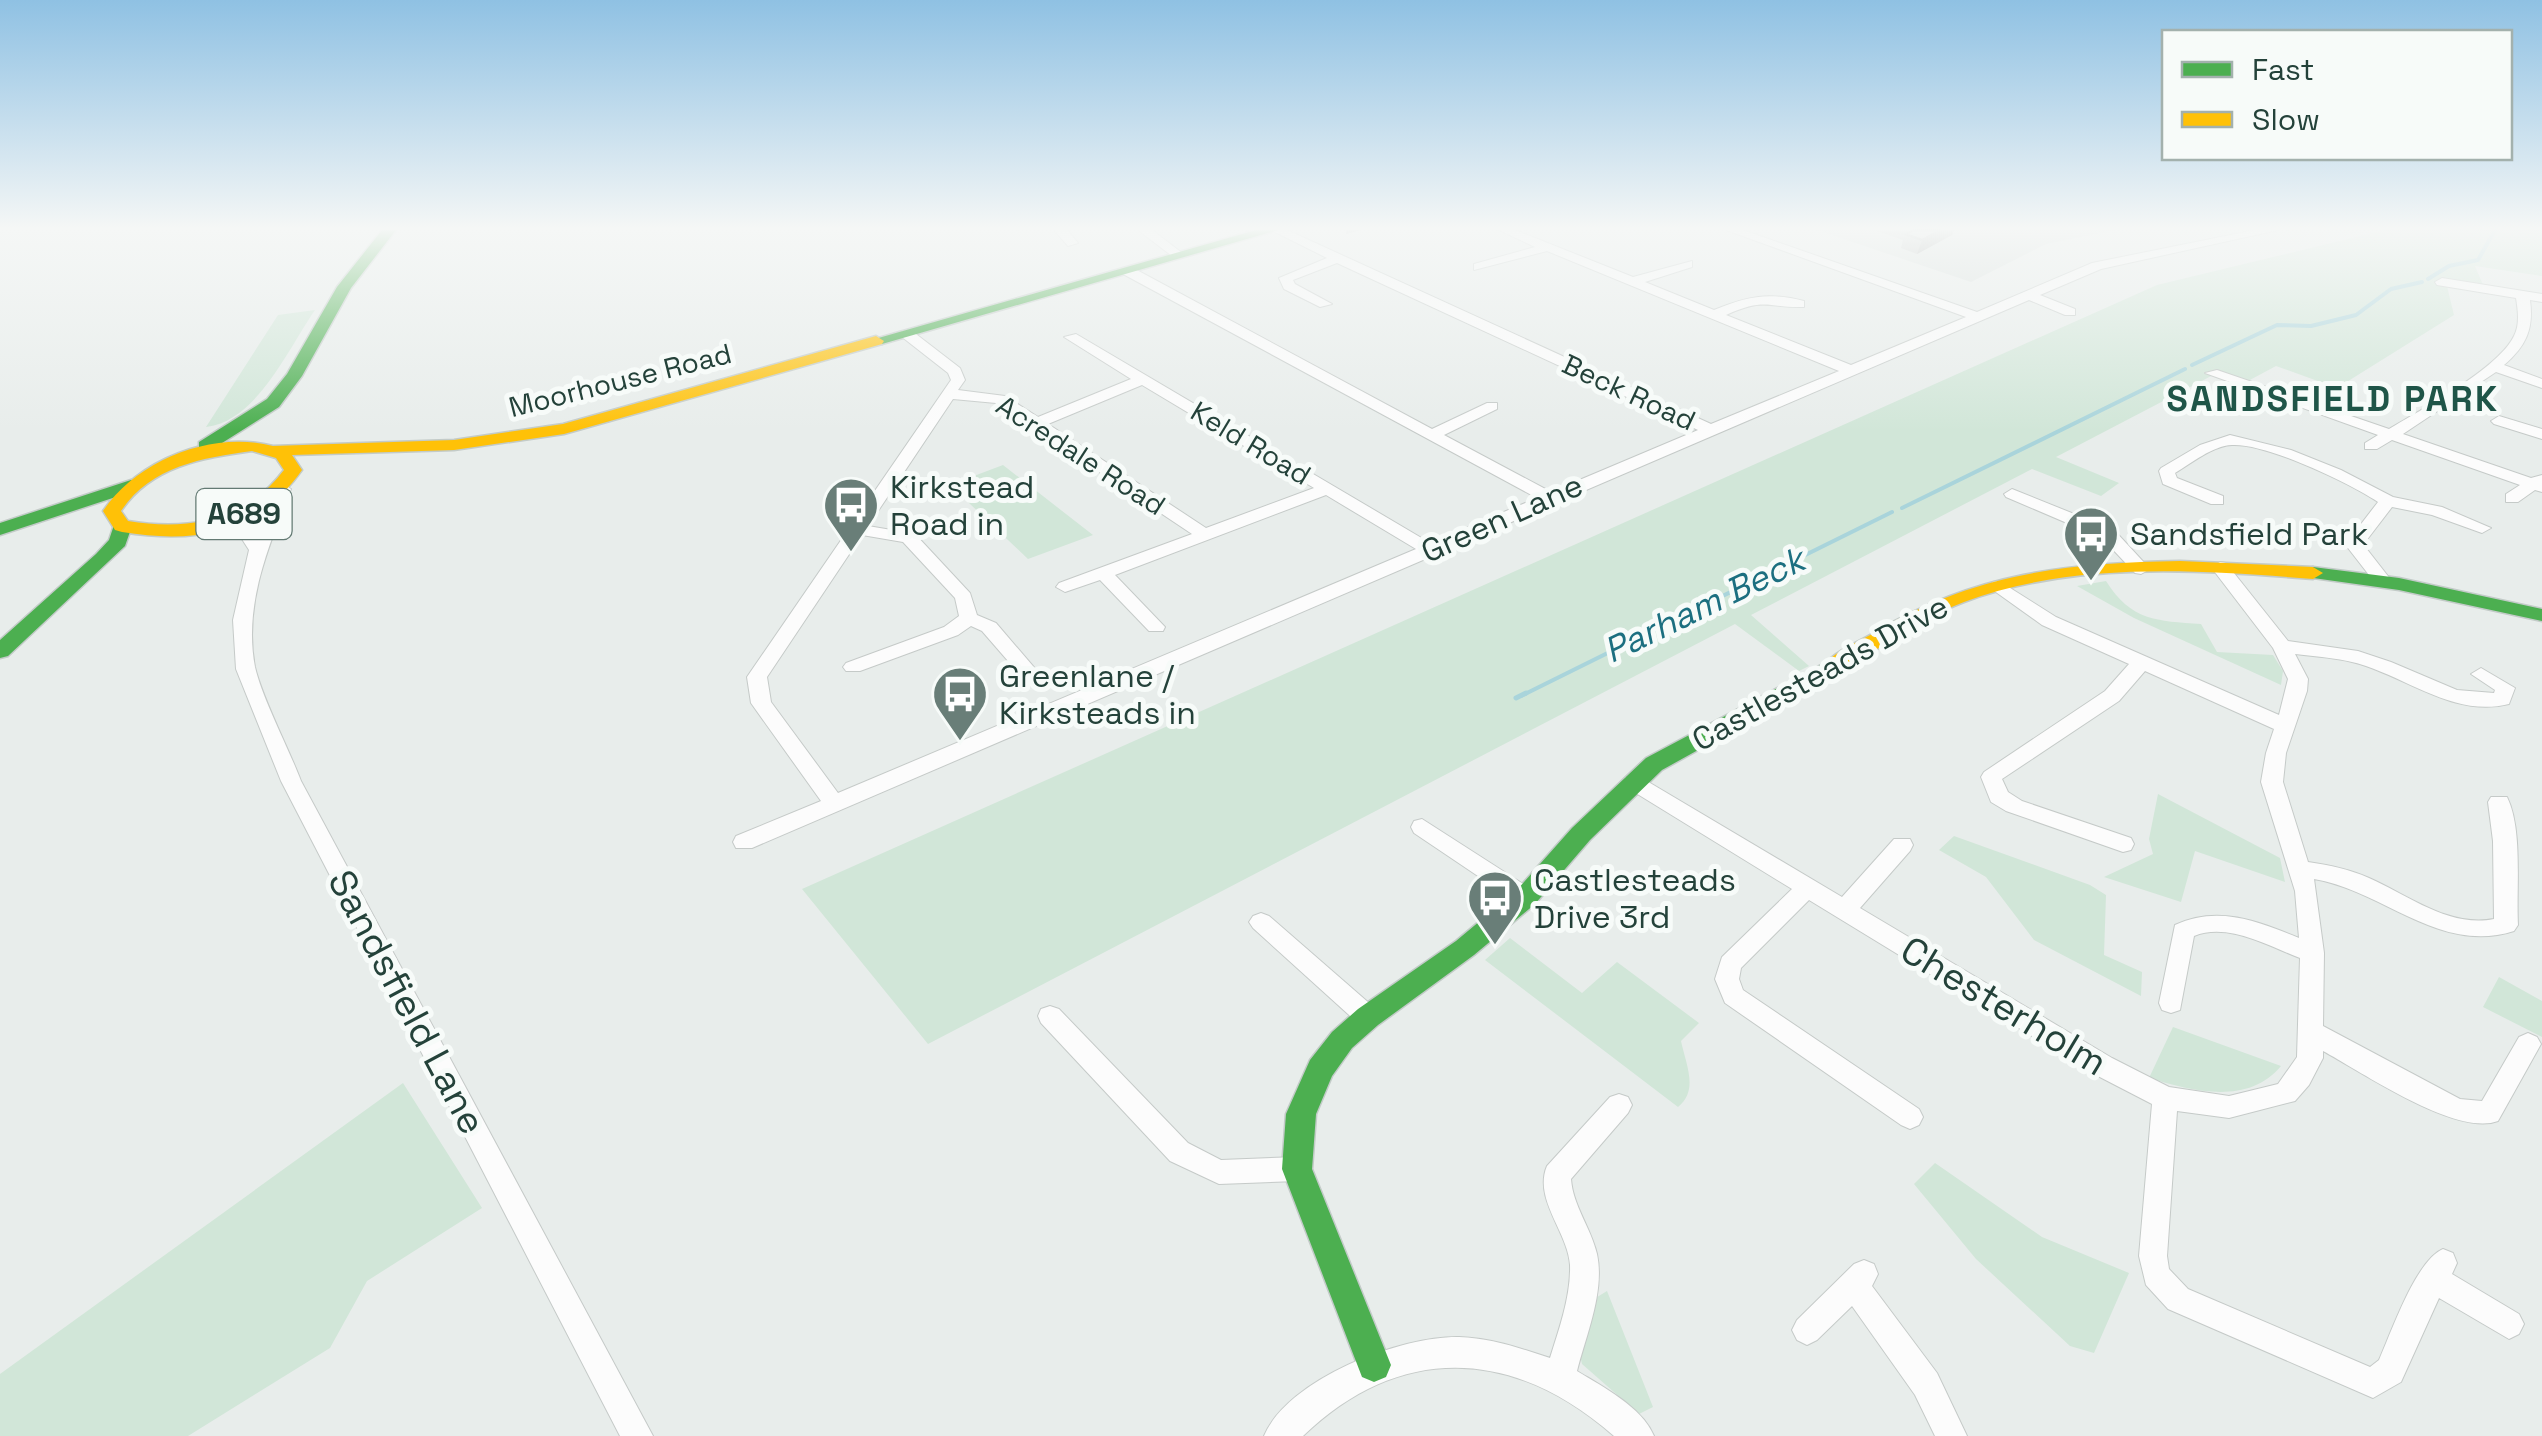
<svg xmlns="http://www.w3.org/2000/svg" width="2542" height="1436" font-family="'Space Grotesk',sans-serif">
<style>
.built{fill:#d6dedb}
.green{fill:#d1e6d8}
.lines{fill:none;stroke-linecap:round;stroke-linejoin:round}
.stream-far1{stroke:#a9d4db;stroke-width:4}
.stream{stroke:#a9d4db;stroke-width:5}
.street-casing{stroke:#c5cac8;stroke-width:2}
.fast-casing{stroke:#c3cbc8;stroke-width:3}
.slow-casing{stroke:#c3cbc8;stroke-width:3}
.street{fill:#fcfcfc;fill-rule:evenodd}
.fast{fill:#4caf50;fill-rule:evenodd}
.slow{fill:#ffc107;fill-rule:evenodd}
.wall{fill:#b2b6b5}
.shaded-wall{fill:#919493}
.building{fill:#cfd4d2;stroke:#919493;stroke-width:2.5}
.labels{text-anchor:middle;stroke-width:10;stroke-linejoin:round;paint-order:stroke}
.far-street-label{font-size:28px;fill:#24423a;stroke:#f7fbf9}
.shield{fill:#f7fbf9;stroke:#637a73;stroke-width:2.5}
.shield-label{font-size:30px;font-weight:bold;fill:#24423a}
.poi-label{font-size:32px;fill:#24423a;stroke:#f7fbf9;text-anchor:start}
.street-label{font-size:32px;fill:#24423a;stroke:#f7fbf9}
.far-district-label{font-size:35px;font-weight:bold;letter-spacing:2.5px;fill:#1f5548;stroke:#f7fbf9}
.water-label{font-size:35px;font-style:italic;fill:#1c6f80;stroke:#f7fbf9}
.near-street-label{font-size:38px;fill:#24423a;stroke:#f7fbf9}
</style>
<rect width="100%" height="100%" fill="#e8edeb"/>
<path class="built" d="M1817 230H2116L2046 244 1971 282Z"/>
<path class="green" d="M2385 230H2542V276L2475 266 2483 285 2446 282 2454 315 2337 388 2276 366 2248 381 2215 374 2056 457 2119 483 2101 496 2032 469 1751 615 1809 666 1799 671 1735 624 928 1044 802 889 2157 285Z
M315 310C288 349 257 421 206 427L278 315Z
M1003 465 1093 535 1028 559 950 485Z
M2106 581C2131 621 2157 621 2201 624L2217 652 2273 655 2283 671 2281 685 2134 618 2077 586Z
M2158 794 2280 858 2285 882 2195 851 2181 902 2104 877 2153 854 2149 839Z
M1954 836 2090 885 2106 895 2104 955 2142 972 2141 996 2034 940 1986 877 1939 850Z
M1510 938 1582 993 1617 962 1699 1023 1681 1041C1686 1065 1699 1090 1678 1107L1485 960Z
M2499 977 2542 1001V1037L2483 1007Z
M2173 1027 2281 1066C2248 1106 2192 1091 2149 1078Z
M403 1083 482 1208 367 1281 330 1348 188 1436H0V1374Z
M1935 1163 2042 1237 2129 1273 2094 1353 2070 1346 1976 1259 1914 1184Z
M1607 1291 1653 1407 1639 1414 1582 1364 1580 1355 1594 1299Z"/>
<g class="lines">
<path class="stream-far1" d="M2428 279 2449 266 2478 260 2495 230
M2192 365 2277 325 2311 326 2356 315 2391 289 2422 282
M1902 508 2185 369
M1521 696 1892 512"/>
<path class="stream" d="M1516 698 1526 693"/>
<g class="street-casing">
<path id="street" d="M1054 230H1067L1078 243 1068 246Z
M1138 230H1152L1186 256 1176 259Z
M1271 230H1287L1711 424 1839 371 1547 251 1474 270V264L1535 247 1499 230H1515L1633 277 1692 261V267L1645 282 1714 310C1747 296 1769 292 1804 301V307C1766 308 1767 297 1726 315L1851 365 1966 317 1726 230H1743L1977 312 2092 263 2255 230H2278L2101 269 2040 295 2075 309V315H2065L2029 300 752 848H736L733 842 736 836 821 801 751 703 747 677 951 380 948 373 902 337V331H912L960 368 965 380 958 390 1005 396 1038 417 1131 379 1064 337 1076 334 1430 543 1537 498 1123 274V268H1133L1432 429 1487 403H1497V409L1444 435 1551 492 1698 430 1337 263 1293 280 1295 284 1332 304 1320 307 1284 289 1279 278 1327 258ZM1142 385 1314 488 1206 528 1048 424ZM953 399 996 403 1192 534 1059 583 1056 587 1065 592 1100 580 1149 631H1163L1165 627 1115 575 1326 495 1416 549 838 793 771 702 767 677 862 535 903 542 955 598 959 616 944 627 846 663 843 667 846 671H860L958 635 971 626 982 631 1021 676 1028 678 1038 672 996 623 977 615 970 593 915 534 868 526Z
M2442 278 2542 294V302L2530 300C2534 329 2526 346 2504 365L2542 379V388L2496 372 2403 434 2531 478 2542 475V492L2535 490 2518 502H2506V494L2520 485 2392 440 2377 449H2365V443L2378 435 2205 373 2217 370 2389 429C2421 410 2499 368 2514 336 2520 324 2518 311 2516 298L2437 285 2435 282Z
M2499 416 2542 429V439L2494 424 2491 421Z
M2230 435 2291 450 2341 470 2393 497 2442 507 2491 528 2482 533 2432 515 2392 507 2366 541V548L2391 580 2382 585 2376 584 2348 548V541L2378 502C2349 483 2266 443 2232 445 2212 446 2192 463 2175 473L2177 478 2223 496V504H2211L2163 484 2159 471 2161 468 2200 445Z
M283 484 291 489C269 545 243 605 255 667 262 698 289 749 301 781L653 1436H620L281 781 236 669 233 620 249 550 240 536 206 531 204 527 212 522 252 528 256 534 275 489Z
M2012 489 2114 530 2150 569 2141 574 2135 573 2102 538 2006 497 2004 494Z
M2220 562 2226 563 2288 641 2358 651 2391 662 2457 690 2494 693 2495 690 2471 674 2481 668 2515 688 2509 704C2457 717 2413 682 2366 666 2343 658 2319 657 2295 654L2308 679 2307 691 2286 753 2283 782 2308 862C2329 865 2349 869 2369 878 2408 895 2449 928 2494 919L2493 841 2488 802 2491 797H2507C2523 829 2516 888 2518 925L2514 931C2440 955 2384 891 2314 879L2324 953 2323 1026 2460 1099 2482 1101 2519 1037 2528 1033 2537 1037 2541 1044 2498 1121C2456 1137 2362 1072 2323 1051V1058L2309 1085 2295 1101 2229 1118 2177 1111 2167 1256 2169 1269 2188 1289 2370 1367 2379 1360C2391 1333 2416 1260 2443 1249L2453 1253 2457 1263 2452 1274 2519 1314 2524 1324 2519 1334 2509 1339 2439 1298 2401 1382 2373 1398 2168 1309 2146 1285 2139 1256 2152 1104 2094 1074 1809 900 1741 968 1739 979 1743 990 1919 1109 1923 1117 1919 1125 1910 1129 1901 1125 1725 1003 1715 979 1722 957 1792 889 1626 787 1622 782 1626 777H1640L1842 897 1894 839H1910L1913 845 1910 851 1860 908 2112 1058 2169 1087 2229 1096 2278 1084 2297 1057 2300 958C2268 946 2228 922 2194 936L2180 1010 2171 1013 2162 1010 2159 1003 2175 925C2218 905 2257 921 2299 938L2295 891 2261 782 2266 753 2274 729 2145 671 2119 701 2002 779 2008 792 2022 801 2131 838 2134 844 2131 850 2123 852 2006 811 1991 802 1981 777 1984 772 2105 691 2129 664 2042 625 1993 590 1990 586 1993 582 1999 581 2056 617 2279 715 2288 679 2273 648 2211 567Z
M1422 819 1534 891 1537 897 1534 903 1526 906 1518 903 1414 833 1411 827 1414 821Z
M1261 913 1269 916 1377 1010 1380 1017 1377 1024 1368 1027 1359 1024 1253 928 1249 922 1253 916Z
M1050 1006 1059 1009 1188 1143 1221 1160 1297 1157 1307 1160 1311 1169 1307 1178 1297 1181 1219 1184 1170 1161 1041 1023 1038 1016 1041 1009Z
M1619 1094 1628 1097 1632 1105 1628 1113 1571 1179C1573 1206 1591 1228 1597 1254 1605 1292 1586 1335 1577 1371 1603 1387 1642 1407 1654 1436H1614C1514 1348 1401 1342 1303 1436H1264C1288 1379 1400 1336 1459 1337 1491 1338 1520 1348 1550 1358 1559 1329 1571 1296 1570 1265 1568 1232 1533 1199 1547 1166L1610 1097Z
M1864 1260 1874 1264 1878 1274 1872 1286 1937 1373 1967 1436H1935L1915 1395 1852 1306 1817 1340 1807 1345 1797 1340 1792 1330 1797 1320 1854 1264Z"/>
</g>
<g class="fast-casing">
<path id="fast" d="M382 230H396L351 288 302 376 279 407 211 450H199V442L267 399 287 374 337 287Z
M1256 230H1278L882 344 868 341Z
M131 480 137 482V490L0 535V523Z
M122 520 132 526 125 546 8 656 0 658V640L96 554 109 540 115 522Z
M2313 567 2399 578 2542 609V621L2399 590 2306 577 2303 573 2306 569Z
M1836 657 1847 664 1844 669 1662 770 1590 840 1535 904 1474 955 1378 1025 1352 1048 1332 1076 1316 1114 1312 1169 1391 1365 1386 1377 1374 1382 1362 1377 1282 1169 1286 1114 1310 1060 1332 1032 1358 1009 1456 941 1517 890 1572 828 1646 758Z"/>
</g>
<g class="slow-casing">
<path id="slow" d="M876 336 884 341 882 344 564 434 454 450 292 455 302 470C257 534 196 544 122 532L115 530 103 511C137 460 212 430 273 446L454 440 563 424ZM252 451 276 458 284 470C246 521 188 531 128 521L121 511C151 466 202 458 252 451Z
M2180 561 2313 567 2323 573 2313 579C2199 570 2073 561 1964 602 1921 618 1883 647 1844 669L1836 671 1825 664C1837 650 1861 641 1877 631 1976 573 2067 563 2180 561Z"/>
</g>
<use href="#street" class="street"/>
<use href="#fast" class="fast"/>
<use href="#slow" class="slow"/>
</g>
<path class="wall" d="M1874 230H1954L1952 235 1917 254 1901 248 1903 240Z"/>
<path class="shaded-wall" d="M1346 230H1361L1346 234Z
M1941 230H1954L1952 235 1917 254 1922 240Z"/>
<path class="building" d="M1914 230H1941L1922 240 1905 234Z"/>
<linearGradient id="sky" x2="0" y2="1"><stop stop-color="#8fc1e3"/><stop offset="0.53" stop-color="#f5f7f6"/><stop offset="1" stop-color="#f5f7f6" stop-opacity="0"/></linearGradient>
<rect width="2542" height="431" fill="url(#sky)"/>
<defs>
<g id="bus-pin" transform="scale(2.875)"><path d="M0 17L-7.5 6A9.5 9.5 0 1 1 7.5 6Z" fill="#697e78" stroke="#f7fbf9"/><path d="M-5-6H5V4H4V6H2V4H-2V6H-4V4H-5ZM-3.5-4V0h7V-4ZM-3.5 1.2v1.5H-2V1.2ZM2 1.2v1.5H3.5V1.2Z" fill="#fff"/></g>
</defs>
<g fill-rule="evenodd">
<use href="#bus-pin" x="851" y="505"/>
<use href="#bus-pin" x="2091" y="534"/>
<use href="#bus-pin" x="960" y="694"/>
<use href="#bus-pin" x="1495" y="898"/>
</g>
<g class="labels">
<g class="far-street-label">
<text transform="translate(620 380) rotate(-14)" y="10">Moorhouse Road</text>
<text transform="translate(1629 392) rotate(25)" y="10">Beck Road</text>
<text transform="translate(1251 443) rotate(31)" y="10">Keld Road</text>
<text transform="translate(1081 455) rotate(33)" y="10">Acredale Road</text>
</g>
<rect class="shield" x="196.5" y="489" width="95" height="50" rx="8"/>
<g class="shield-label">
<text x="244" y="524">A689</text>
</g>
<g class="poi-label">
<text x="890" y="498">Kirkstead<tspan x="890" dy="37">Road in</tspan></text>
<text x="2130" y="545">Sandsfield Park</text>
<text x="999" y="687">Greenlane /<tspan x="999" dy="37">Kirksteads in</tspan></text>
<text x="1534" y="891">Castlesteads<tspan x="1534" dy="37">Drive 3rd</tspan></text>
</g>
<g class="street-label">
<text transform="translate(1502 518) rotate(-24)" y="11">Green Lane</text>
<text transform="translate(1820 673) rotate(-29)" y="11">Castlesteads Drive</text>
</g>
<g class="far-district-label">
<text x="2333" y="411">SANDSFIELD PARK</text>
</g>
<g class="water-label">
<text transform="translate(1704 605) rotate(-26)" y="12">Parham Beck</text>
</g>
<g class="near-street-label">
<text transform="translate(407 1002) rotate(62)" y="13">Sandsfield Lane</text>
<text transform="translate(2004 1006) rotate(31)" y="13">Chesterholm</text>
</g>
</g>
<rect x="2162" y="30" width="350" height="130" fill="#f7fbf9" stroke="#a3b1ad" stroke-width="2.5"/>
<rect x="2182" y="62" width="50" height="15" fill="#4caf50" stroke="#a3b1ad" stroke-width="2.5"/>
<text x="2252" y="80" font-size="30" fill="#24423a">Fast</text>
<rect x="2182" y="112" width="50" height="15" fill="#ffc107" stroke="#a3b1ad" stroke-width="2.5"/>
<text x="2252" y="130" font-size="30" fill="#24423a">Slow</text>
</svg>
